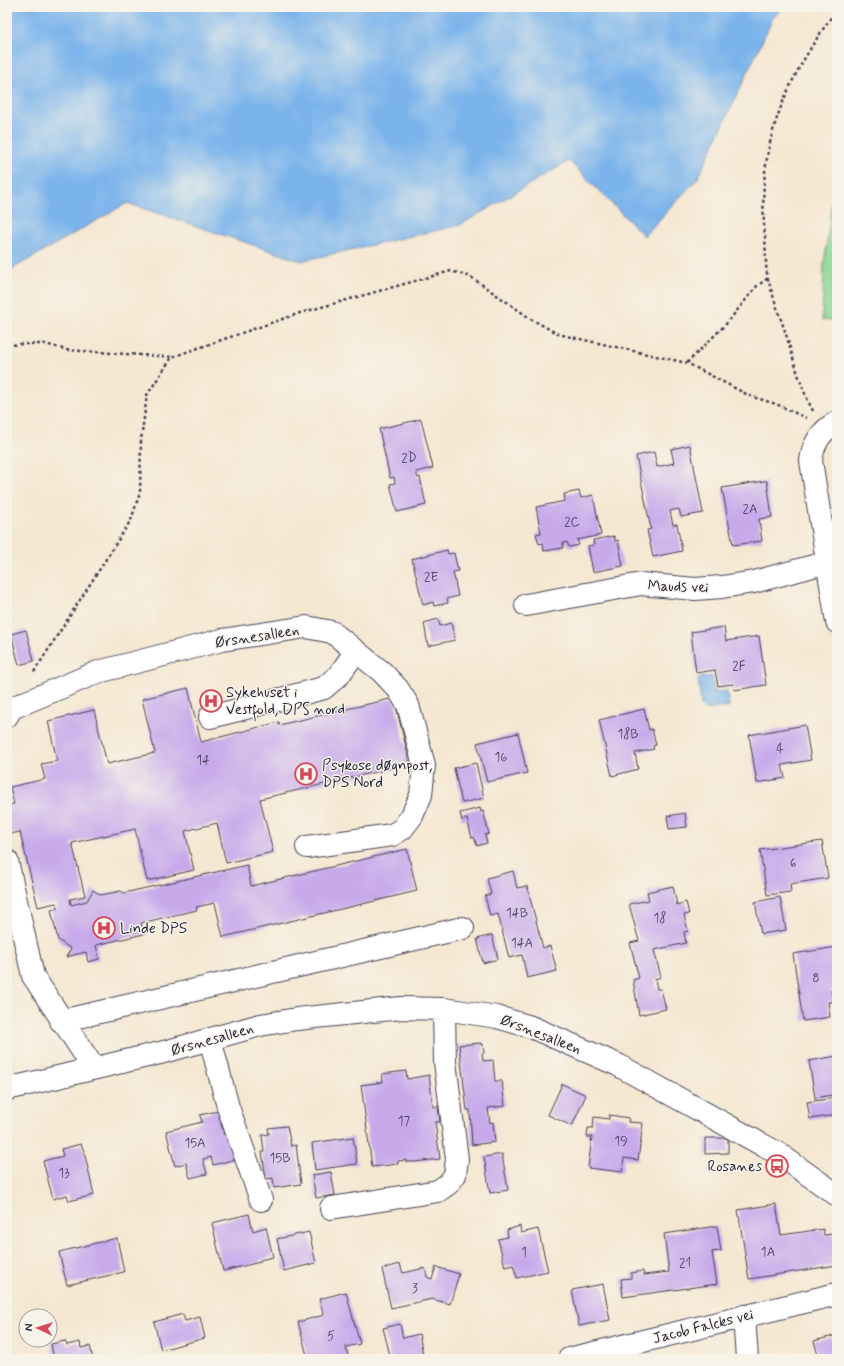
<svg xmlns="http://www.w3.org/2000/svg" width="844" height="1366" font-family="Mynerve,sans-serif">
<style>
.green{fill:#8ad896;stroke:#567d68}
.water{fill:#7ab4eb;stroke:#4e6b93}
.building{fill:#c8aaeb}
.lines{fill:none;stroke-linecap:round;stroke-linejoin:round}
.minor-casing{stroke:#424052;stroke-width:24}
.path{stroke:#424052;stroke-width:2.5;stroke-dasharray:3 3;stroke-linecap:butt}
.minor{stroke:#fff;stroke-width:22}
.labels{text-anchor:middle;stroke-width:3;stroke-linejoin:round;paint-order:stroke}
.number-label{font-size:13px;fill:#4c4467}
.street-label{font-size:15px;fill:#22223b;stroke:#f7f3e8}
.poi-label{font-size:15px;fill:#22223b;stroke:#f7f3e8;text-anchor:start}
</style>
<rect width="100%" height="100%" fill="#f7f3e8"/>
<filter id="ink" filterUnits="userSpaceOnUse"><feTurbulence type="fractalNoise" baseFrequency=".025" numOctaves="2"/><feDisplacementMap in="SourceGraphic" scale="8" xChannelSelector="R" yChannelSelector="G"/><feConvolveMatrix kernelMatrix="1 2 1 2 8 2 1 2 1" color-interpolation-filters="sRGB"/></filter>
<filter id="wash" filterUnits="userSpaceOnUse"><feTurbulence type="fractalNoise" baseFrequency=".012" numOctaves="4" result="noise"/><feDisplacementMap in="SourceGraphic" scale="16" xChannelSelector="R" yChannelSelector="G"/><feGaussianBlur stdDeviation="0.9" result="paint"/><feColorMatrix in="noise" values="0 0 0 0 0 0 0 0 0 0 0 0 0 0 0 0 0 1.4 0 .05"/><feComposite in="paint" operator="in"/></filter>
<g filter="url(#wash)">
<rect width="100%" height="100%" fill="#f5e7d1"/>
<path class="green" d="M837 157V321L822 320 824 265Z"/>
<path class="water" d="M7 7H783L773 18 698 178 644 236 569 161 460 225 301 261 127 203 7 272Z
M712 676 714 692 727 691 729 707 705 710 701 706 698 678Z"/>
<g id="blocks">
<path class="building" d="M421 419 433 468 416 472 418 478 420 477 426 505 397 512 390 484 395 483 394 477 390 478 379 429Z
M690 445 703 513 681 517 679 509 670 511 673 525 677 524 682 551 653 557 647 530 651 529 636 456 654 452 657 467 674 463 671 449Z
M764 481H767L772 517 759 519 762 541 733 545 722 488Z
M579 491 581 498 593 495 601 535 577 540 579 545 569 547 567 542 563 543V548L544 551 543 543 539 544 536 534 541 533 536 507 565 501 564 494Z
M614 536 615 541 618 540 623 566 593 572 588 546 594 545 593 540Z
M447 550 448 554 454 553 458 571 453 572 458 596 447 599 448 603 434 606 433 602 423 605 412 559Z
M438 619 440 626 451 623 455 640 428 646 424 623Z
M724 627 726 641 759 636 766 685 734 690 733 684 718 686 715 670 696 673 691 632Z
M26 630 34 661 19 665 11 634Z
M188 688 201 742 279 722V725L394 698 410 764 260 799 273 852 226 863 217 823 185 831 194 870 147 881 135 829 72 843 85 896 70 899 71 905 87 901 93 890 101 895 121 891 124 893 247 865 251 886 407 849 417 891 223 937 215 903 196 907 197 910 141 923 144 934 96 945 99 959 88 962 86 952 66 957 71 949 58 940 51 910 58 908 56 903 38 907 20 832 10 834 7 823V805L14 804 10 787 45 779 41 764 57 761 48 721 94 710 107 764 155 753 142 699Z
M644 709 649 730 652 729 656 745 653 746 654 749 635 753 638 769 612 776 599 720Z
M805 725 811 760 782 765 785 778 757 783 749 735Z
M518 733 527 773 487 782 477 743Z
M476 763 484 798 462 803 454 768Z
M480 808 481 812 483 811 489 834 485 835 487 843 477 846 474 837 472 838 467 819 462 820 460 813Z
M685 813 687 827 669 829 667 816Z
M822 841 828 878 790 884 791 892 767 895 760 850Z
M513 871 517 888 527 886 543 948 550 946 557 971 527 978 522 955 509 958 498 914 490 916 485 896 491 894 487 878Z
M673 886 677 905 686 902 689 914 684 915 688 931 684 932 686 943 654 950 661 977 655 979 657 989H661L666 1009 639 1015 633 980 639 978 630 943 639 941 629 904 649 900 647 892Z
M780 897 786 930 761 934 755 902Z
M492 935 498 959 483 963 477 939Z
M837 947V989L831 990 833 1002H828L830 1017 803 1021 793 954Z
M481 1043V1045L483 1044 484 1053H482L483 1061 493 1060 495 1081H502L505 1106 488 1108 490 1123 493 1122 495 1142 472 1145 470 1110H467L459 1045Z
M837 1056V1094L815 1098 809 1061Z
M406 1071 407 1079 429 1075 433 1107 438 1106 440 1122H435L440 1159 414 1162H406V1160L398 1161V1164L372 1167 361 1085 383 1082 382 1074Z
M562 1084 586 1095 572 1126 548 1115Z
M835 1098 837 1115 810 1119 807 1102Z
M218 1111 224 1135 230 1134 236 1159 213 1165 211 1157 203 1159 207 1174 190 1178 186 1163 175 1166 166 1131 202 1122 200 1115Z
M609 1115 629 1118 628 1122 643 1123 638 1160 624 1158 622 1172 588 1168 592 1137H587L588 1128H593L594 1117 609 1119Z
M287 1126 291 1146 296 1145 301 1184 274 1188 273 1178 266 1179 262 1152H264L262 1135 269 1134 268 1128Z
M353 1137 357 1164 315 1170 312 1143Z
M705 1138H728V1153L705 1154Z
M81 1144 84 1151 94 1195 69 1201 67 1195 53 1199 43 1161 63 1156 61 1149Z
M502 1154 508 1190 490 1193 484 1157Z
M331 1172 335 1195 316 1198 312 1175Z
M776 1204 781 1235 823 1229 824 1235 834 1234 837 1265 749 1279 738 1210Z
M249 1214 253 1231 266 1227 273 1257 260 1260V1262L223 1271 212 1223Z
M520 1226 521 1233 538 1229 548 1271 517 1278 513 1265 505 1267 498 1239 508 1237 507 1230Z
M717 1226 721 1251 712 1252 717 1284 623 1297 621 1279 631 1278V1273L643 1271 644 1275 669 1272 664 1234Z
M309 1232 316 1263 284 1271 277 1239Z
M117 1238 124 1272 67 1285 59 1252Z
M400 1264 403 1273 425 1268 427 1277 432 1279 436 1267 459 1274 450 1304 432 1299 391 1308 382 1269Z
M603 1284 610 1320 579 1326 572 1290Z
M346 1292 360 1344 346 1347 348 1356 338 1359H308L298 1322 324 1315 319 1299Z
M183 1314 185 1321 200 1317 205 1338 161 1350 154 1322Z
M400 1324 403 1338 419 1334 424 1359H391L383 1328Z
M837 1335V1359H819L814 1341Z
M65 1341 67 1345 80 1342 81 1348 90 1346 93 1359H54L51 1344Z"/>
</g>
</g>
<g filter="url(#ink)">
<use href="#blocks" fill-opacity="0" stroke="#424052" stroke-width="1"/>
<g class="lines">
<g class="minor-casing">
<path id="minor" d="M837 422C821 431 813 443 811 461L837 622
M526 605 641 584 695 589 722 587 754 582 828 562
M7 716 12 708 98 672 222 640 306 627 332 632 382 672 398 689 408 705 424 765 421 795 412 816 402 829 392 835 307 847
M210 717 324 688 339 675 356 651
M7 861 33 976 93 1067
M61 1021 463 928
M210 1039 228 1107 261 1200
M7 1089 164 1052 260 1025 297 1019 401 1008 444 1009 497 1017 531 1027 618 1065 779 1154 837 1195
M331 1208 438 1191 448 1184 455 1175 457 1159 445 1062 444 1009
M744 1316 747 1359
M569 1359 837 1294"/>
</g>
<path class="path" d="M7 345 24 344H45L67 350 172 357
M687 363 726 324 757 286 768 278
M813 411C800 386 793 357 785 331 779 314 773 296 768 279 765 265 766 250 765 236 756 144 784 83 837 9
M34 672 131 520 140 493 141 440 147 395 172 357 300 313 451 271 471 277 531 319 558 334 687 363 750 396 776 404 806 418"/>
<use href="#minor" class="minor"/>
</g>
</g>
<defs>
<g id="hospital-ring" transform="scale(1.15)"><circle r="9.5" fill="#f7f3e8" stroke="#d1495b" stroke-width="1.5"/><path d="M-5-5h3v3.5h4V-5h3V5h-3V1.5h-4V5h-3Z" fill="#d1495b"/></g>
<g id="bus-ring" transform="scale(1.15)"><circle r="9.5" fill="#f7f3e8" stroke="#d1495b" stroke-width="1.5"/><path d="M-5-6H5V4H4V6H2V4H-2V6H-4V4H-5ZM-3.5-4V0h7V-4ZM-3.5 1.2v1.5H-2V1.2ZM2 1.2v1.5H3.5V1.2Z" fill="#d1495b"/></g>
</defs>
<g fill-rule="evenodd">
<use href="#hospital-ring" x="211" y="701"/>
<use href="#hospital-ring" x="306" y="774"/>
<use href="#hospital-ring" x="104" y="928"/>
<use href="#bus-ring" x="777" y="1166"/>
</g>
<g class="labels">
<g class="number-label">
<text x="409" y="462">2D</text>
<text x="750" y="513">2A</text>
<text x="572" y="526">2C</text>
<text x="431" y="581">2E</text>
<text x="739" y="670">2F</text>
<text x="628" y="738">18B</text>
<text x="780" y="753">4</text>
<text x="501" y="761">16</text>
<text x="203" y="764">14</text>
<text x="793" y="867">6</text>
<text x="517" y="917">14B</text>
<text x="660" y="922">18</text>
<text x="522" y="947">14A</text>
<text x="816" y="982">8</text>
<text x="404" y="1125">17</text>
<text x="621" y="1145">19</text>
<text x="195" y="1147">15A</text>
<text x="280" y="1162">15B</text>
<text x="64" y="1177">13</text>
<text x="524" y="1256">1</text>
<text x="768" y="1256">1A</text>
<text x="685" y="1267">21</text>
<text x="415" y="1292">3</text>
<text x="331" y="1340">5</text>
</g>
<g class="street-label">
<text transform="translate(678 586) rotate(2)" y="5">Mauds vei</text>
<text transform="translate(257 636) rotate(-9)" y="5">Ørsnesalleen</text>
<text transform="translate(541 1034) rotate(21)" y="5">Ørsnesalleen</text>
<text transform="translate(212 1039) rotate(-16)" y="5">Ørsnesalleen</text>
<text transform="translate(703 1326) rotate(-14)" y="5">Jacob Falcks vei</text>
</g>
<g class="poi-label">
<text x="226" y="697">Sykehuset i<tspan x="226" dy="17">Vestfold, DPS nord</tspan></text>
<text x="322" y="770">Psykose døgnpost,<tspan x="322" dy="17">DPS Nord</tspan></text>
<text x="120" y="933">Linde DPS</text>
<text x="762" y="1171" text-anchor="end">Rosanes</text>
</g>
</g>
<rect width="844" height="1366" fill="none" stroke="#f7f3e8" stroke-width="24"/>
<g transform="translate(38 1328) rotate(274)"><circle r="19" fill="#f7f3e8" stroke="#a29fa3"/>
<path d="M0-3L7 15L0 10L-7 15Z" fill="#d1495b"/>
<text y="-6" font-size="11" font-weight="bold" text-anchor="middle" fill="#22223b">N</text>
</g>
</svg>
